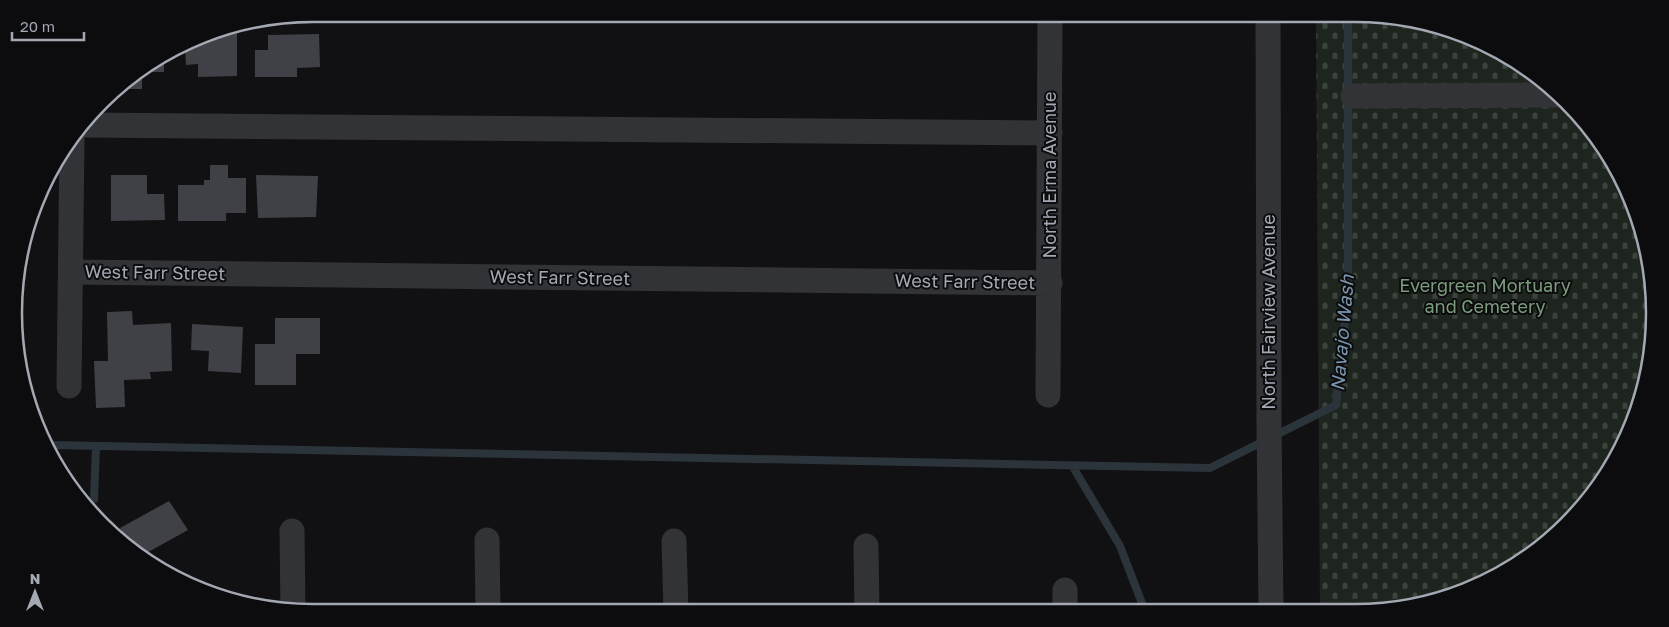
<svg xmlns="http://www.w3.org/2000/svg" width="1669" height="627" font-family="'Golos Text',sans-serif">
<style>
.cemetery{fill:url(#cemetery-stones)}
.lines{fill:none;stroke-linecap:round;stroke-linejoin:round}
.stream{stroke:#2b343a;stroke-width:8}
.building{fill:#404146}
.minor{stroke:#323337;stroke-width:25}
.labels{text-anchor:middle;stroke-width:4;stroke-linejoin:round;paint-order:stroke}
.street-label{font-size:18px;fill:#a3a8b3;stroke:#0c0c0e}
.park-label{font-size:18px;fill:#7b9d7c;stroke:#0c0c0e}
.water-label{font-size:19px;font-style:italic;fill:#7b96ad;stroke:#0c0c0e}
.rim{fill:none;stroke:#a3a8b3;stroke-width:2.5}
</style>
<defs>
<pattern id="cemetery-stones" width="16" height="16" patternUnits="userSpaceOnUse" patternTransform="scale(1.25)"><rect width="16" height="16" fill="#1e251e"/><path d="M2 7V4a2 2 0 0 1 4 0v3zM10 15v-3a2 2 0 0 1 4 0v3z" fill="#3c423c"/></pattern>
</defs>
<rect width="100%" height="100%" fill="#111113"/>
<path class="cemetery" d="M1316 14H1356L1433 24 1538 76 1615 164 1653 275 1645 391 1615 464 1553 539 1488 582 1395 611H1320Z"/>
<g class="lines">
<path class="stream" d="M50 445 1210 468 1336 405 1348 292V14
M1073 467 1120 546 1145 611
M94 499 96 446"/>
</g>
<path class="building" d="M237 29V76L198 77V64L186 65 185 48 217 30Z
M319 34 320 67 297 68V77H255V50H268V35Z
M164 60V72H144Z
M142 73V89H115L116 88Z
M210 165H228V178H246V213H226V221H178V185H204V180H210Z
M111 175H147V194H164L165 220 111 221Z
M256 175 318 176 316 217 258 218Z
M132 311 133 325 171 323 172 371 150 372 151 379 124 380 125 407 96 408 94 361H108L107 312Z
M275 318H320V354H296V385H255V344H275Z
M192 324 243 327 241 373 208 371 209 351 191 350Z
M169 501 188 530 141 556 135 553 120 528Z"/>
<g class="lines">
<path class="minor" d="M1268 14 1269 424 1271 611
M1353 96 1555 95
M86 125 1050 133
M71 272 1050 283
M69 386 72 141
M1048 395 1050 14
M292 531 293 611
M487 540 488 613
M674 541 676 612
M866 546 867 612
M1065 590V611"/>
</g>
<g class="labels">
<g class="street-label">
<text transform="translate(1050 175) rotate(-90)" y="6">North Erma Avenue</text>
<text transform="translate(155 273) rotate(1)" y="6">West Farr Street</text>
<text transform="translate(560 278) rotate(1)" y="6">West Farr Street</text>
<text transform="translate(965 282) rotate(1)" y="6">West Farr Street</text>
<text transform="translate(1269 312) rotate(-90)" y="6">North Fairview Avenue</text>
</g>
<g class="park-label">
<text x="1485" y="292">Evergreen Mortuary<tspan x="1485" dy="21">and Cemetery</tspan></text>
</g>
<g class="water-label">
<text transform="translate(1342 333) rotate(-85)" y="7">Navajo Wash</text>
</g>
</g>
<path d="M0 0H1669V627H0ZM313 22H1355A291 291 0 0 1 1646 313V313A291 291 0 0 1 1355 604H313A291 291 0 0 1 22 313V313A291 291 0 0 1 313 22Z" fill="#0c0c0e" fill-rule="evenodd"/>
<path class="rim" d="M313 22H1355A291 291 0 0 1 1646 313V313A291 291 0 0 1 1355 604H313A291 291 0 0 1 22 313V313A291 291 0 0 1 313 22Z"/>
<g transform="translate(35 592)" stroke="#0c0c0e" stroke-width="4" paint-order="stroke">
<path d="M0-4L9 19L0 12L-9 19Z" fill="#a3a8b3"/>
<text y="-8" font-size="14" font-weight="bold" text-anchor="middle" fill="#a3a8b3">N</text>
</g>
<path d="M12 32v8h72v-8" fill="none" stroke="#a3a8b3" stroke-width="2.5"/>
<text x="20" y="32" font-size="15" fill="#a3a8b3" stroke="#0c0c0e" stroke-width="4" paint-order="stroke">20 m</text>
</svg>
